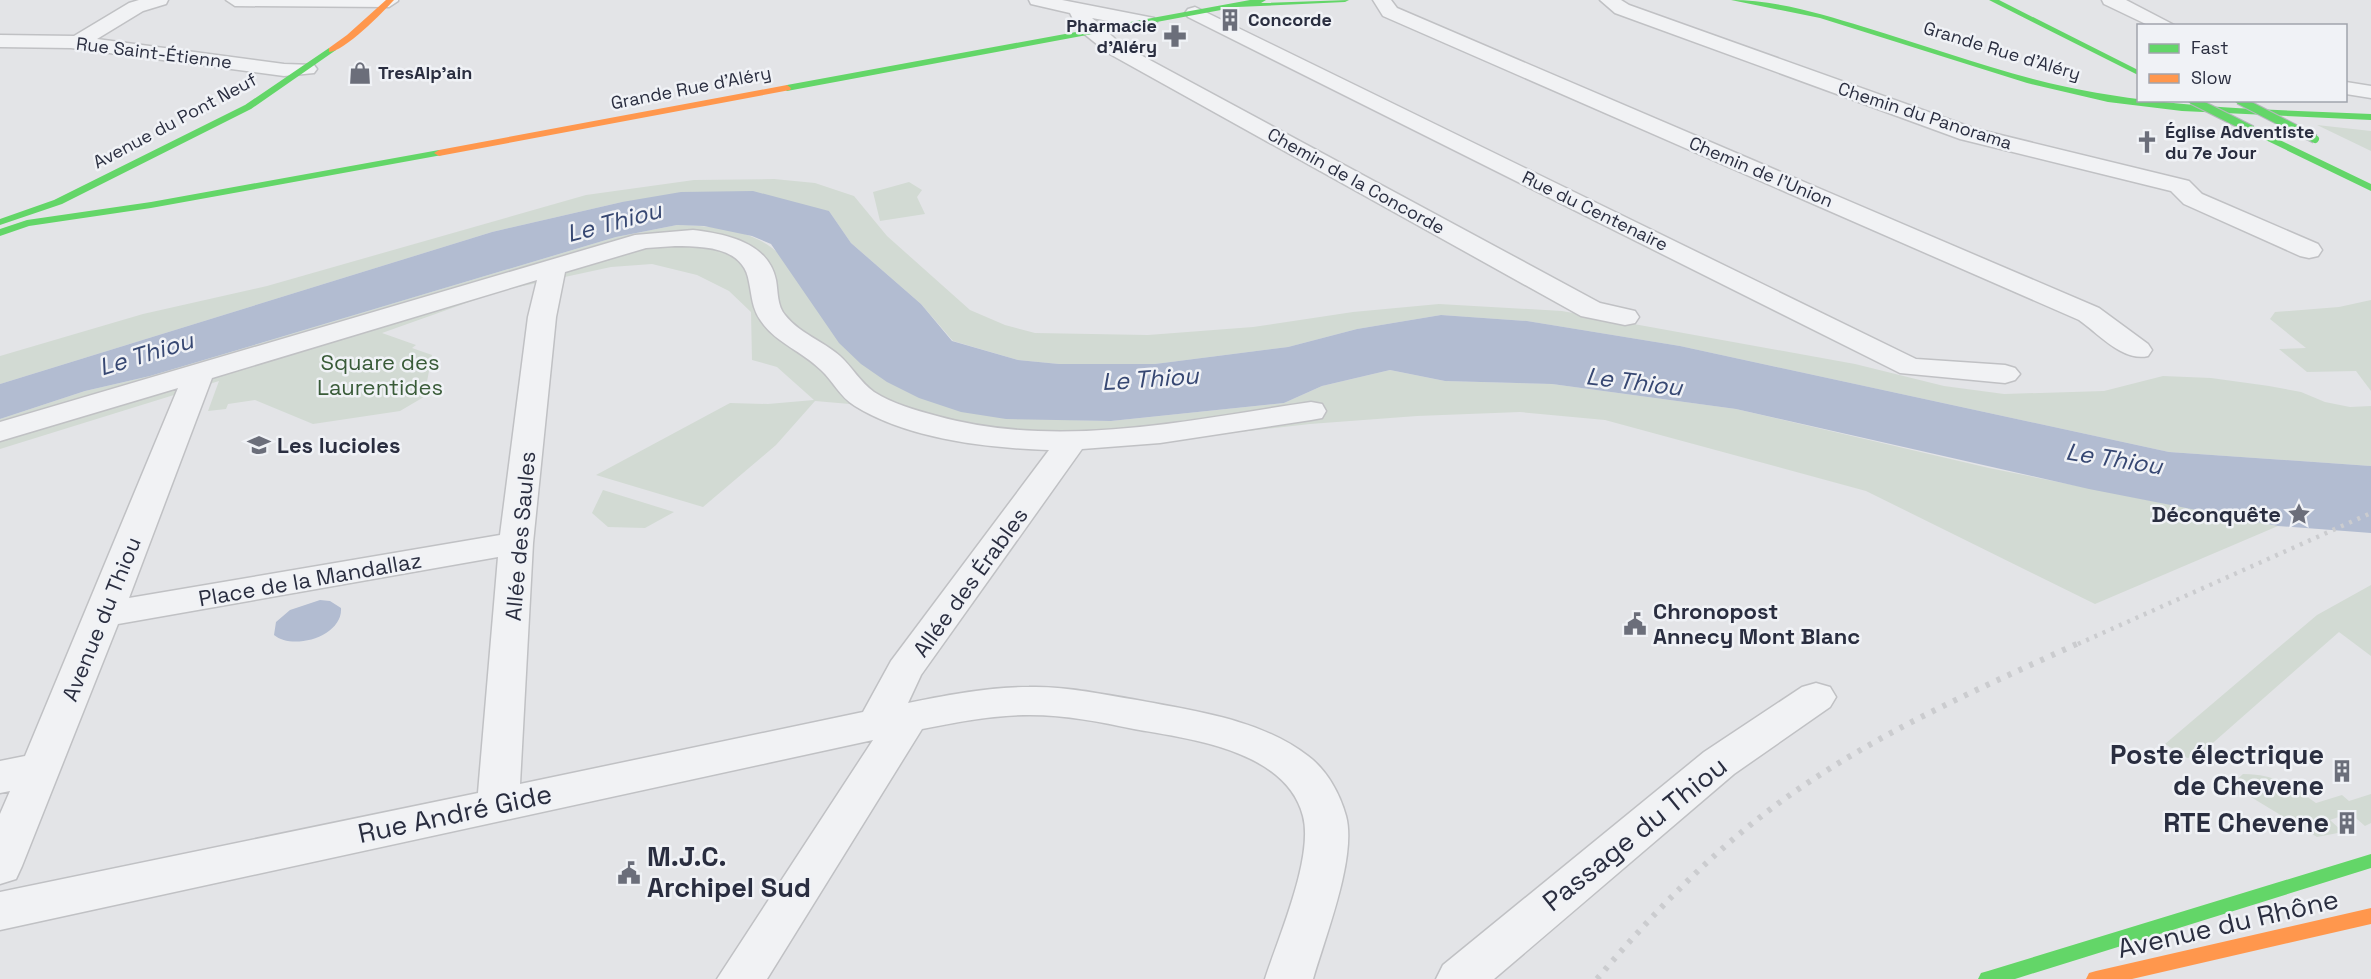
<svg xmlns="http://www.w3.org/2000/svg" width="2371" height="979" font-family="'Space Grotesk',sans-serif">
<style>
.green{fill:#d2dad3}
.water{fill:#b2bcd1}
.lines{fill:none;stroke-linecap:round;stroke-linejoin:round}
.street-casing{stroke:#c0c1c4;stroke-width:3}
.street{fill:#f1f2f4;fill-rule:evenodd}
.fast{fill:#63d668;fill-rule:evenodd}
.slow{fill:#ff974d;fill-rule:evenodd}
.rail-far1{stroke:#cbcccf;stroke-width:4.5;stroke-dasharray:3 6;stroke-linecap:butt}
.rail{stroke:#cbcccf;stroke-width:6;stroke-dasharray:4 8;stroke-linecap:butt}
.fast-bridge-casing{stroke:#b5b7bc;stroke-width:10;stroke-linecap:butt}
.fast-bridge{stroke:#63d668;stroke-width:8}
.labels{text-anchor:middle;stroke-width:5;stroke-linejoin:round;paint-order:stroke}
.far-poi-label{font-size:18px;font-weight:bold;fill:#2a2e40;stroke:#f0f2f6;text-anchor:start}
.far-street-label{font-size:18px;fill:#2a2e40;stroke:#f0f2f6}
.park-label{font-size:22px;fill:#395b38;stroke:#f0f2f6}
.poi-label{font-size:22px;font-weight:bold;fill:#2a2e40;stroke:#f0f2f6;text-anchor:start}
.street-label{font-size:22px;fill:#2a2e40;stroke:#f0f2f6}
.water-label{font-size:24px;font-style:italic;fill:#364772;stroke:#f0f2f6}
.near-poi-label{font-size:27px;font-weight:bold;fill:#2a2e40;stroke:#f0f2f6;text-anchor:end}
.near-street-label{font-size:27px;fill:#2a2e40;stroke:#f0f2f6}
</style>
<rect width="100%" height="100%" fill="#e3e4e7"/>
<path class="green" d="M2317 125 2371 131V151Z
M774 179 815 183 854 196 887 236 970 310 1005 325 1035 333 1148 335 1253 327 1353 312 1439 304 1562 311 1855 364 1944 386 2004 394 2104 391 2163 376 2211 378 2269 386 2301 392 2325 402 2350 407 2371 406V466L2169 452 1680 346 1527 321 1441 315 1357 329 1288 347 1155 364H1059L1018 360 953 341 921 304 851 243 829 211 622 202 492 232 0 384V356L143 314 267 286 586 195 694 180Z
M909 182 922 190 917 197 925 214 880 221 873 192Z
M677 225C714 226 757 229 783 258L1071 420 1111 421 1284 403 1322 386 1390 370 1445 381 1552 384 1736 409 1989 468 2278 526 2095 604 1866 491 1605 420 1520 412 1417 416 1310 424 1092 449 1000 447 931 435 850 404 815 401 776 445 703 507 596 475 730 403 768 404 814 400 777 367 752 360 751 312 729 291 697 275 652 264 611 267 500 291 382 333 416 345 412 348 432 355 426 387 434 391 400 411 313 424 255 400 228 404 226 409 208 411 219 381 0 449V419L85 391 150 376 616 237Z
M2371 300V391L2356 371 2307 372 2279 349 2306 348 2270 319 2275 312 2339 307Z
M603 490 674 512 645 528 608 527 592 513Z
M2371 585V656L2339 632 2198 756 2187 758 2165 744 2317 615Z
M2243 774C2273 774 2292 785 2316 803L2342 795 2349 801 2371 794V823L2365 826 2350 813 2330 820 2343 832 2317 837 2231 785Z"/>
<path class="water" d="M753 191 829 211 851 243 921 304 952 341 1018 360 1059 364H1155L1288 347 1357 329 1441 315 1527 321 1680 346 2169 452 2371 466V533L2278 526 2089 489 1736 409 1552 384 1445 381 1390 370 1322 386 1284 403 1111 421 1006 419 961 412 919 398 887 382 861 364 839 343 771 244 752 236 704 226 677 225 616 237 150 376 85 391 0 419V384L492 232 622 202 681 192Z
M320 600 330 601 341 608C343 636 293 651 274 635L276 622 290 610Z"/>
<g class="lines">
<g class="street-casing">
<path id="street" d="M139 0H168L166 4 143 11 97 39 284 64 314 65 317 69 314 73 284 76 71 48 0 47V35L74 36 129 3Z
M226 0H398V1L389 7 235 6Z
M1029 0H1062L1154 18 1157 22 1147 28 1092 18 1122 45 1600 303 1635 311 1639 317 1635 323 1625 325 1581 316 1108 53 1078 29 1070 13 1031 4Z
M1373 0H1391L1397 8 2099 308 2148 344 2152 350 2148 356C2123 362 2099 334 2079 320L1383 16Z
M1600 0H1621L1629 5 1976 129 2189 181 2202 194 2318 244 2322 250 2318 256 2309 258 2300 256 2184 204 2171 191 1960 139 1615 13Z
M2102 0H2126L2176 26H2150L2104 4Z
M1195 7 1916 359 2005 365 2015 368 2020 374 2015 380 2005 383 1900 373 1188 17 1185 13 1188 9Z
M2346 82 2371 86V98L2346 94Z
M693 230C726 234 768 242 776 280 778 291 777 306 785 315 799 333 823 341 840 356 852 367 860 382 874 392 893 404 915 410 937 416 1059 450 1189 420 1311 402L1322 404 1326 411 1322 418 1311 420 1160 443 1082 449 921 675 908 703C947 695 988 687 1029 687 1065 686 1101 694 1137 700 1194 711 1260 719 1308 756 1327 770 1340 794 1346 816 1357 857 1325 937 1313 979H1265C1278 938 1314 857 1303 816 1286 750 1190 739 1134 729 1100 722 1066 715 1030 715 994 715 958 722 922 729L767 979H717L873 740 0 930V892L478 793 498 557 118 624 22 866 16 879 0 884V814L10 791 0 793V761L25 756 178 388 0 441V422L635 235ZM675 246C704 246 744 247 749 282 752 296 752 309 761 321 776 343 802 351 821 370 833 381 840 397 855 406 908 439 987 448 1049 450L891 661 863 712 520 784 533 543 556 317 565 272 646 248ZM537 280 528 317 500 535 129 598 212 378Z
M1816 683 1830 687 1836 697 1830 707 1734 774 1494 979H1436L1443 965 1704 752 1802 687Z"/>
</g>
<use href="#street" class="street"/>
<path class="fast" d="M1250 0H1266L1261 3 1349 0 1345 2 1237 7 787 91 783 88 787 85Z
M1731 0C1776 0 1822 14 1864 27 1920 44 1977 64 2033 79 2144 108 2257 109 2371 114V120L2182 111 2108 102 2027 83 1820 18Z
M1989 0H1999L2138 70V75Z
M329 48 336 50 251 109 62 204 0 225V219L54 200 245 105Z
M2249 128H2255L2371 184V191L2249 132Z
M439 150 444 153 442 155 151 208 29 226 0 236V229L27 220 151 202Z
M2371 854V868L2015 979H1978L1981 973 1988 971Z"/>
<path class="slow" d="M386 0H394C383 12 344 52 329 52V48L347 35Z
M787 85 791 88 790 90 439 156 434 153 439 150Z
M2371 908V924L2132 979H2086L2089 973 2096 971Z"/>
<path class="rail-far1" d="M2078 644 2371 513"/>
<path class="rail" d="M1597 979C1659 906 1726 837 1806 784 1892 726 1987 685 2081 642"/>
<g class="fast-bridge-casing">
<path id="fast-bridge" d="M2192 100 2252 130
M2239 100 2315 139"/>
</g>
<use href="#fast-bridge" class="fast-bridge"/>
</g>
<defs>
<g id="building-bare" transform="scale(1.8)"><path d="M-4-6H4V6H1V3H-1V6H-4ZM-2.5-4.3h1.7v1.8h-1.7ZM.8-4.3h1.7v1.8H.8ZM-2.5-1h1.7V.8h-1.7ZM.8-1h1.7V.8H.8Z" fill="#6b6e7a" stroke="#f0f2f6" stroke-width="2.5" paint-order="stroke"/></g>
<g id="pharmacy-bare" transform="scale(1.8)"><path d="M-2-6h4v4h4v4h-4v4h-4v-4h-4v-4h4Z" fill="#6b6e7a" stroke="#f0f2f6" stroke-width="2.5" paint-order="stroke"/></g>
<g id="shop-bare" transform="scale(1.8)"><path d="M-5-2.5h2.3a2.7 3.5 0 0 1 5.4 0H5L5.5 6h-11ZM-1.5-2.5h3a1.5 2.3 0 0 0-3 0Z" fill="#6b6e7a" stroke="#f0f2f6" stroke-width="2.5" paint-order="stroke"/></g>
<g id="church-bare" transform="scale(1.8)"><path d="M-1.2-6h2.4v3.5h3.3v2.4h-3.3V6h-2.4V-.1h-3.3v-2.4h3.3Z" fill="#6b6e7a" stroke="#f0f2f6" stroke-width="2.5" paint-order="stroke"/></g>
<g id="school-bare" transform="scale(1.8)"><path d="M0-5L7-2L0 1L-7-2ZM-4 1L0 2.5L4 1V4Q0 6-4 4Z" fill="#6b6e7a" stroke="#f0f2f6" stroke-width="2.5" paint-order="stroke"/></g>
<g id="sight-bare" transform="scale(1.8)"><path d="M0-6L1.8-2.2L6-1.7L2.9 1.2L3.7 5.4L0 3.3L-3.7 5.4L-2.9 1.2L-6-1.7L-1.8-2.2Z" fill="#6b6e7a" stroke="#f0f2f6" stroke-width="2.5" paint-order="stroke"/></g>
<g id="civic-bare" transform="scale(1.8)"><path d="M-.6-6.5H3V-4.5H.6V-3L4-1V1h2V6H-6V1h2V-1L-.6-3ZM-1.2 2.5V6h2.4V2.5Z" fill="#6b6e7a" stroke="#f0f2f6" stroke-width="2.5" paint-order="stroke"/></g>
</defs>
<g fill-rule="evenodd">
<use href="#building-bare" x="1230" y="20"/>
<use href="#pharmacy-bare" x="1175" y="36"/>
<use href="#shop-bare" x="360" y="73"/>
<use href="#church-bare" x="2147" y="142"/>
<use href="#school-bare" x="259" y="445"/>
<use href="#sight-bare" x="2299" y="514"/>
<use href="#civic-bare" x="1635" y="624"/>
<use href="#building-bare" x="2342" y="771"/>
<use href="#building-bare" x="2347" y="823"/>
<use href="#civic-bare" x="629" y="873"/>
</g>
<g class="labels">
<g class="far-poi-label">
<text x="1248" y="26">Concorde</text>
<text x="1157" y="32" text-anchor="end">Pharmacie<tspan x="1157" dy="21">d'Aléry</tspan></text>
<text x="378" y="79">TresAlp'ain</text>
<text x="2165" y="138">Église Adventiste<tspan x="2165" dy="21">du 7e Jour</tspan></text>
</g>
<g class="far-street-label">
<text transform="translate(2002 51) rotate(17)" y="6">Grande Rue d'Aléry</text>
<text transform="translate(154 53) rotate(7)" y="6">Rue Saint-Étienne</text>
<text transform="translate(691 88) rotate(-11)" y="6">Grande Rue d'Aléry</text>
<text transform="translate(1925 116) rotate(18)" y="6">Chemin du Panorama</text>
<text transform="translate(175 121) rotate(-28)" y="6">Avenue du Pont Neuf</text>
<text transform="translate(1761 172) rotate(23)" y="6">Chemin de l'Union</text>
<text transform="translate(1356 181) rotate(29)" y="6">Chemin de la Concorde</text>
<text transform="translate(1595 211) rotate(26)" y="6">Rue du Centenaire</text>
</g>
<g class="park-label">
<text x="380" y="370">Square des<tspan x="380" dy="25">Laurentides</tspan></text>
</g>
<g class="poi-label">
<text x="277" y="453">Les lucioles</text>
<text x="2281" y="522" text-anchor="end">Déconquête</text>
<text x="1653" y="619">Chronopost<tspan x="1653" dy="25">Annecy Mont Blanc</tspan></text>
</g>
<g class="street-label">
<text transform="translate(520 536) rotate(-85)" y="8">Allée des Saules</text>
<text transform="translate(310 579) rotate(-10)" y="8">Place de la Mandallaz</text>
<text transform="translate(970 582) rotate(-54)" y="8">Allée des Érables</text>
<text transform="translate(101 619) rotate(-68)" y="8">Avenue du Thiou</text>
</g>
<g class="water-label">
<text transform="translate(614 222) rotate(-15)" y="8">Le Thiou</text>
<text transform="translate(146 354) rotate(-17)" y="8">Le Thiou</text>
<text transform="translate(1150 379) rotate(-4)" y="8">Le Thiou</text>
<text transform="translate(1634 382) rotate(7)" y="8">Le Thiou</text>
<text transform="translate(2114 459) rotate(9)" y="8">Le Thiou</text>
</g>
<g class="near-poi-label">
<text x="2324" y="764">Poste électrique<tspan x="2324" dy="31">de Chevene</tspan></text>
<text x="2329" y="832">RTE Chevene</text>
<text x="647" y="866" text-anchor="start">M.J.C.<tspan x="647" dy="31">Archipel Sud</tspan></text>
</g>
<g class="near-street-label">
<text transform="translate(455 814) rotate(-12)" y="9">Rue André Gide</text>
<text transform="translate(1635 834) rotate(-39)" y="9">Passage du Thiou</text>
<text transform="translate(2228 924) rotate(-13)" y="9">Avenue du Rhône</text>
</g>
</g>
<rect x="2137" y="24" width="210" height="78" fill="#f0f2f6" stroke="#a1a4ad" stroke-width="1.5"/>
<rect x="2149" y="44" width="30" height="9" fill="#63d668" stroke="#a1a4ad" stroke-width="1.5"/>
<text x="2191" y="54" font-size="18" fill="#2a2e40">Fast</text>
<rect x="2149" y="74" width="30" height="9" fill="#ff974d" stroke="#a1a4ad" stroke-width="1.5"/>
<text x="2191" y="84" font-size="18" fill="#2a2e40">Slow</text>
</svg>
